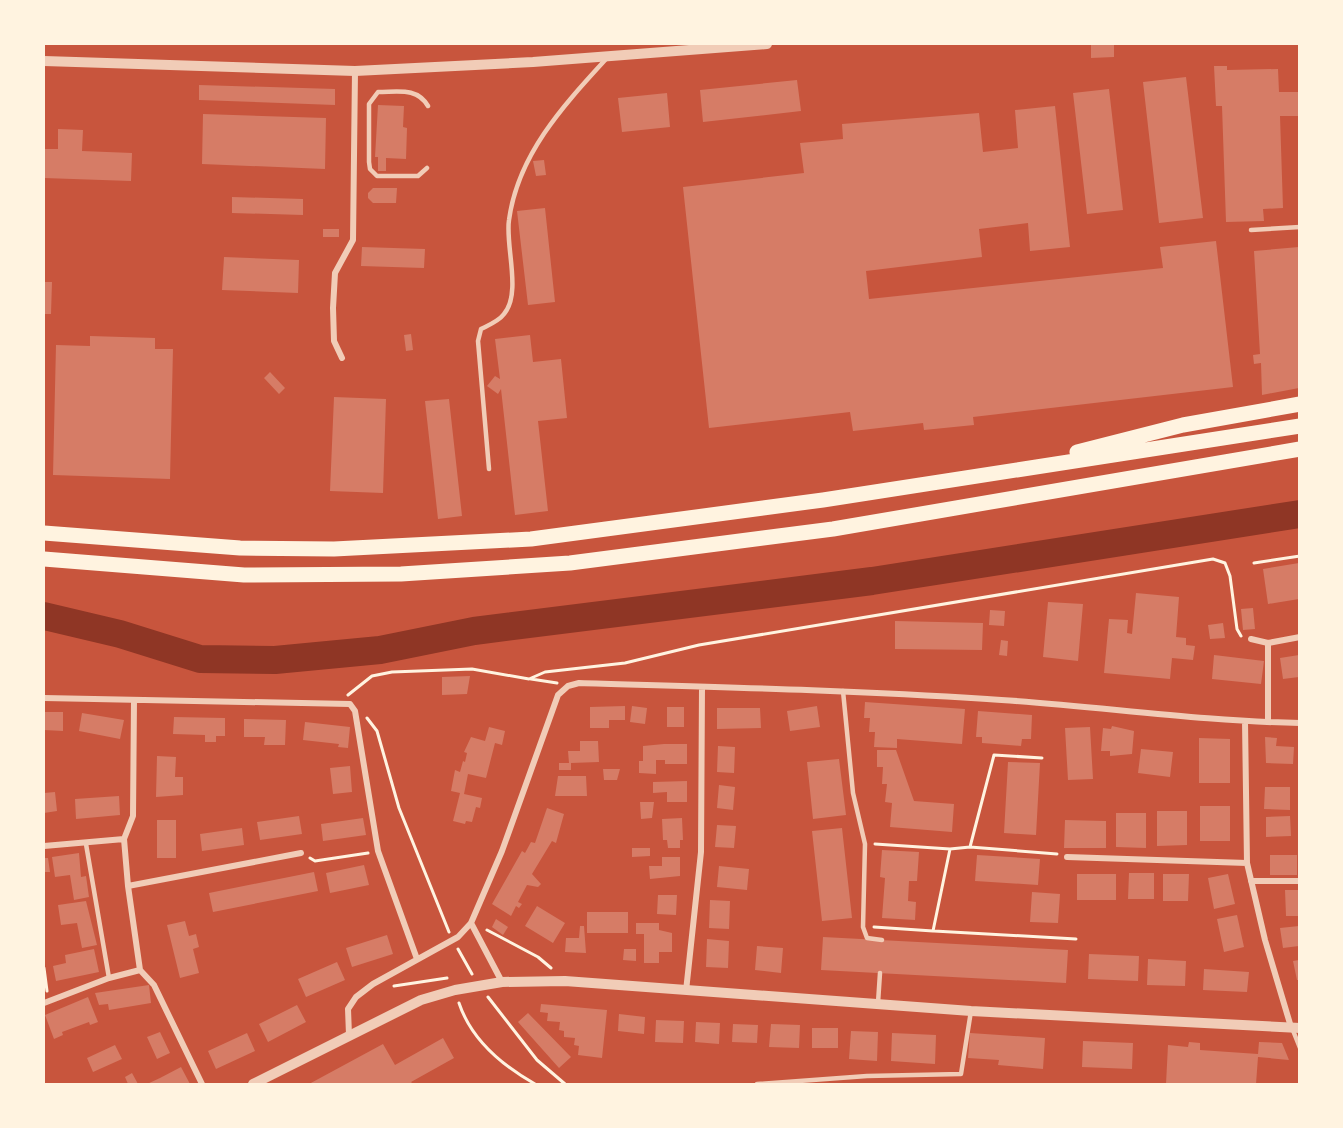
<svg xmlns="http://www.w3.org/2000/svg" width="1343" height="1128" font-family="'Sofia Sans Condensed',sans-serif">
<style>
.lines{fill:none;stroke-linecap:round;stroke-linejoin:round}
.river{stroke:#8f3625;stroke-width:28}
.building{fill:#d67c66}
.path{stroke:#fff3e0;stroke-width:3}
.service{stroke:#f1ccb7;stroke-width:4.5}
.minor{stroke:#f1ccb7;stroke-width:6}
.tertiary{stroke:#f1ccb7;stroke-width:10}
.trunk{stroke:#fff3e0;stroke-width:15}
</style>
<rect width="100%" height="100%" fill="#c8553d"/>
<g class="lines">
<path class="river" d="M44 616 120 634 200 659 275 660 380 650 474 631 872 581 1300 514"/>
</g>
<path class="building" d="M1114 44V57L1091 58V45Z
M1214 66H1227V70L1278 69 1279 92H1299V116H1280L1283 208 1263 209 1264 221 1226 222 1222 106H1216Z
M1186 77 1203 218 1159 223 1143 82Z
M797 80 801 111 703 122 700 90Z
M199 85 335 89V105L199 100Z
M1109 89 1123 210 1087 214 1073 93Z
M667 93 670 127 622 132 618 98Z
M378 105 404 106 403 127 407 128 406 159 386 158V171H378V157H375Z
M1055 106 1070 247 1030 251 1028 223 979 229 982 257 866 271 869 299 1163 268 1160 247 1216 241 1233 387 973 417 974 425 924 430 923 423 853 431 850 412 709 428 683 187 804 173 800 143 843 139 842 124 979 113 983 152 1018 148 1015 110Z
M203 114 326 118 325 169 202 164Z
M58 129 83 130 82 151 132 153 131 181 44 178V149H58Z
M544 160 546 175 536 176 533 161Z
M373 188H397L396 203H373L368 198V193Z
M232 197 303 199V215L232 213Z
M545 208 555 302 528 305 517 211Z
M323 229H339V237H323Z
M362 247 425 249 424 268 361 266Z
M1299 247V388L1262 395 1261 363 1254 364 1253 355 1260 354 1254 251Z
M224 257 299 260 298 293 222 290Z
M44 282H52L51 314H44Z
M411 334 413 350 406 351 404 335Z
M530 335 533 362 561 359 567 418 538 421 548 511 515 515 501 389 498 394 487 386 495 376 500 379 495 339Z
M90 336 155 338V349H173L170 479 53 475 56 345 90 346Z
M270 372 285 388 279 394 264 378Z
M334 397 386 399 383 493 330 491Z
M449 399 462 516 438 519 425 401Z
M1299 563V599L1268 604 1263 569Z
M1136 593 1179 597 1176 637 1186 638V645L1195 646 1193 660 1172 658 1170 679 1104 673 1109 619 1128 620 1127 633 1132 634Z
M1048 602 1083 604 1078 661 1043 657Z
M1253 608 1255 629 1243 630 1241 609Z
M990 610 1005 611 1004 626 989 625Z
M895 621 983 623 982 650 895 649Z
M1223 623 1225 638 1210 639 1208 625Z
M1001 640 1008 641 1007 656 999 655Z
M1214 655 1264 661 1261 684 1212 679Z
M1299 655V677L1283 679 1280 658Z
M470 676 467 694 442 695V677Z
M865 702 965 709 962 744 897 739V748L874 747 875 732H869L870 718H864Z
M625 706V720H609V728H590V707Z
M632 706 647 708 645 724 630 722Z
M817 706 820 727 790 731 787 711Z
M667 707H684V727H667Z
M717 708H760L761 728 717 729Z
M978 711 1032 715 1031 739H1022L1021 746 982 743V737H976Z
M44 712H63V731L44 730Z
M82 713 124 720 120 739 79 731Z
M174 717 225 718V736H216V742H205V735L173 734Z
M244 719 286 720 285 745H264L265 737H244Z
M305 722 350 727 348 748 338 747 339 744 303 740Z
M1112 726 1134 731 1132 754 1110 756V751H1101L1103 728 1111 729Z
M489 727 505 731 502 745 495 743 486 778 468 774 464 794 482 798 480 808 476 807 472 822 466 821 465 824 453 821 460 793 451 791 455 770 460 772 463 761 465 762 467 753 464 752 471 737 485 741Z
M1090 727 1093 779 1068 780 1065 728Z
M1265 737 1277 738 1276 746 1294 747 1293 764 1266 763Z
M1199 738 1230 739V783H1199Z
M580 741H598L599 762 571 763V770H559V763H569L568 751H580Z
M664 744H687V764H665V760H656V774L639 773V761H643V746Z
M718 746 735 747 734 773 717 772Z
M1141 749 1173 752 1170 777 1138 773Z
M877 750H896L914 801 954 804 952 832 890 827 892 803 885 802 887 784H882L883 767H877Z
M157 756 176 757 175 777H183V795L156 797Z
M839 759 846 815 813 819 807 762Z
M1008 762 1040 763 1036 835 1004 833Z
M350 766 352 792 333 794 330 768Z
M603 769H620L617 780H604Z
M558 776H586L587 796H555Z
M687 781V802H667V792L653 793V782Z
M719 785 735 787 733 810 717 808Z
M1265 787H1290V810L1264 809Z
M55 792 57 811 44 813V793Z
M119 796 120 815 76 819 75 799Z
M640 802H654L652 818 641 819Z
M1200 806H1230V841H1200Z
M547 808 564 814 556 843 552 841 532 874 541 884 538 887 527 885 518 902 522 904 519 908 516 906 511 916 492 904 522 851 525 853 531 842 535 843Z
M1157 811H1187V845L1157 846Z
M1116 813H1146V848L1116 847Z
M299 816 302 834 260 840 257 822Z
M1290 816 1291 836 1266 837V817Z
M363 818 366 835 323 841 321 824Z
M682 818 683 840H680V848H668L667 840H663L662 819Z
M157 820H176V858H157Z
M1065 820 1106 821V848H1064Z
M717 825 736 826 734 848 715 847Z
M242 828 244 845 202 851 200 834Z
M842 828 852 918 822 921 812 831Z
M632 848H650V856L632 857Z
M882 850 919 852 917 881H909L908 901 916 902 915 920 882 918 885 878 880 877Z
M79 853 81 877 86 876 89 897 74 900 70 875 55 877 52 857Z
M977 855 1040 859 1038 885 975 881Z
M1270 855H1297V875H1270Z
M662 857H680V876L650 879 649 866H662Z
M44 858H48L50 872H44Z
M364 865 369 885 330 893 326 873Z
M719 866 749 869 747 890 717 887Z
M314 872 318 891 213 912 209 893Z
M1129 873H1154V899H1128Z
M1077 874H1116V900H1077Z
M1163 874H1189L1188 901H1163Z
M1228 874 1235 904 1214 909 1208 878Z
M1285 890H1299V916H1286Z
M1032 892 1060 894 1058 923 1030 922Z
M658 895H677L676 915 657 914Z
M710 900 730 901 729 929 709 928Z
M86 901 97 945 82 948 77 923 61 925 58 905Z
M537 906 565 923 553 943 525 926Z
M587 912H628V933H587Z
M1237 915 1244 947 1224 952 1217 919Z
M496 919 508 927 503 935 492 927Z
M185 921 189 936 196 934 199 947 193 949 199 973 180 978 167 925Z
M636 923H659V930L672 933V952H659V963H644V934H636Z
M580 926H584L586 953 565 952 566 938H579Z
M1299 926V946L1283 948 1280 928Z
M387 935 393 954 352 967 346 948Z
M823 937 1068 950 1066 983 821 970Z
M707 939 729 941 728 968 706 967Z
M757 946 783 948 781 973 755 970Z
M94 949 99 972 56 981 53 966 66 963 65 955Z
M624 949H636V961L623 960Z
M1089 954 1139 956 1138 981 1088 979Z
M1148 959 1186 961 1185 986 1147 985Z
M1299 960V980H1297L1293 961Z
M337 962 345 980 306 997 298 979Z
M1204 969 1249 972 1247 992 1203 990Z
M149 985 151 1003 109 1010 108 1004 99 1005 95 993Z
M88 997 98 1022 90 1025 89 1022 62 1032 63 1035 54 1039 45 1015Z
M541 1004 607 1010 602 1058 578 1055 579 1046 574 1045 575 1038 564 1037V1031L559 1030 560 1022 547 1021 548 1013 540 1012Z
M297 1005 306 1022 268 1042 259 1024Z
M528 1013 571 1057 559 1068 518 1022Z
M619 1014 645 1017 644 1034 618 1031Z
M656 1020 684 1021 683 1043 655 1042Z
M696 1022 720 1023 719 1044 695 1042Z
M733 1024 758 1025 757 1043 732 1042Z
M771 1024 800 1025 799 1048 769 1047Z
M812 1028H838V1048H812Z
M851 1031 878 1032 877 1061 849 1059Z
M160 1032 170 1053 157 1059 147 1037Z
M247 1033 255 1051 216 1069 208 1051Z
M892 1033 936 1035 935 1064 891 1061Z
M970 1033 1045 1038 1043 1069 998 1065 999 1060 968 1058Z
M443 1038 454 1058 411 1082 413 1084H309L383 1044 395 1065Z
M1083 1041 1133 1043 1132 1069 1082 1067Z
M1189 1042 1200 1043V1050L1258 1054 1259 1042 1282 1043 1289 1060 1258 1057 1256 1084H1166L1168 1045 1188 1047Z
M115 1045 122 1059 93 1072 87 1058Z
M181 1067 190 1084H147L160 1078Z
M132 1073 138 1084H128L125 1077Z"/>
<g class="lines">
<path class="path" d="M1254 563 1300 556
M531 679 557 683
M348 695 372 676 392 672 472 669 529 679 545 672 625 663 699 645 1213 559 1225 563 1230 576 1237 629 1241 636
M367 718 377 731 399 808 449 932
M875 844 950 849 970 847 1057 854
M970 847 994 755 1042 758
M310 858 315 861 368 853
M874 927 933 931 950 849
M487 930 538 957 551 968
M934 931 1076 939
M458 949 472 974
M44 968 47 991
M394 986 447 978
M488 997 537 1060 565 1084
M459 1003C471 1039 503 1066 535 1084"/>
<path class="service" d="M427 168 418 176H377L370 169 369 162V104L378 92C398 92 417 87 428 106
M1251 230 1300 227
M489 469 478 341 481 329C489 325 499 321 504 314 522 293 505 245 509 220 518 154 564 105 607 58
M843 691 853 793 865 844 863 927 867 938 882 940
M86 844 109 978
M878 1003 880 973
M1292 1028 1300 1048
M757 1084 867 1076 961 1074 971 1011"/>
<path class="minor" d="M342 358 334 341 333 308 335 273 353 240 355 71
M1251 639 1268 643 1300 637
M44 698 350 704 355 711 378 851 417 959
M134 700 133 816 124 839 128 886 140 970 154 985 202 1084
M1245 721 1247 863 1265 940 1291 1027
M1268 722V643
M44 846 124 839
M1067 857 1247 863
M1251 881H1300
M128 886 301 853
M471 923 502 982
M686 991 701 852 702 687
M44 1003 109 978 140 970
M349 1035 348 1009 356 997 373 984 458 937 471 923 502 851 558 695 568 686 579 683C715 687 851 690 987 699 1091 705 1195 721 1300 723"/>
<path class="tertiary" d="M44 61 355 71 533 62 767 44
M253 1084 421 1000 455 990 502 982 565 981 971 1011 1300 1028"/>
<path class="trunk" d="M1077 452 1183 425 1300 404
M44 533 240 548 334 549 531 539 823 500 1300 426
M44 559 244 575 401 574 570 563 833 529 1300 449"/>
</g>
<rect width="1343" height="1128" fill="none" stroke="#fff3e0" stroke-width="90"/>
</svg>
